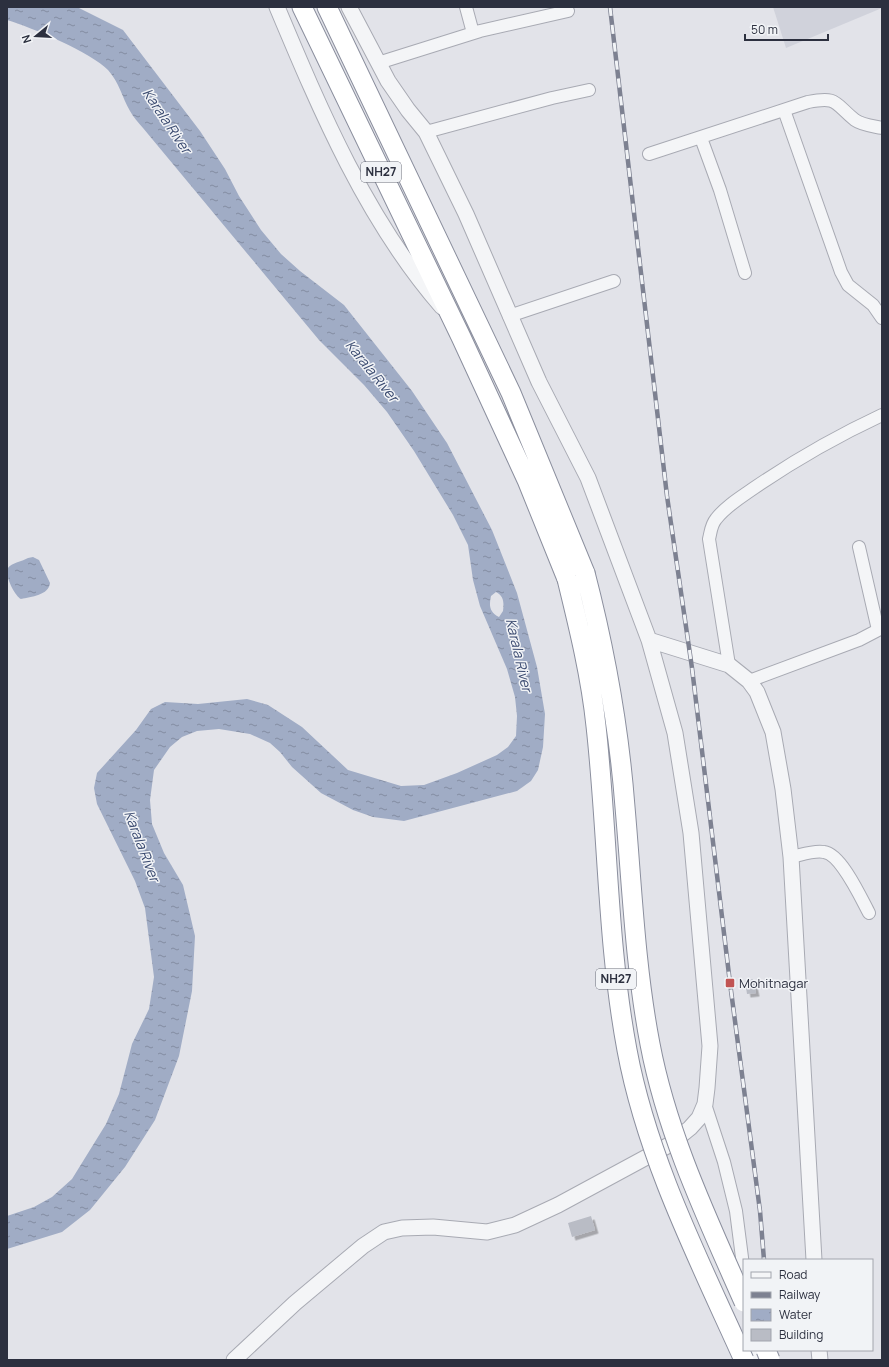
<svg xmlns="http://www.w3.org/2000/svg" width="889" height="1367" font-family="Manrope,sans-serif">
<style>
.built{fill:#d0d2db}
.water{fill:url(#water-ripples);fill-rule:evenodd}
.building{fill:#b9bcc5;filter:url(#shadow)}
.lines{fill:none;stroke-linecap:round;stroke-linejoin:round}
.minor-casing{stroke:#a8aab3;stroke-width:14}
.tertiary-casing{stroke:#a8aab3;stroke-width:17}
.trunk-casing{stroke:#8b8f9e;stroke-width:21}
.minor{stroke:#f4f5f7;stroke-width:12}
.tertiary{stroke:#f4f5f7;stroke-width:15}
.trunk{stroke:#fff;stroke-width:19}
.rail-casing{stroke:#7d8191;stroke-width:4.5}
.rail{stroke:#f1f3f6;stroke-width:3;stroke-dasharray:9;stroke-linecap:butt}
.trunk-bridge-casing{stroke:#8b8f9e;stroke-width:21;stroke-linecap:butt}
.trunk-bridge{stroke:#fff;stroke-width:19}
.poi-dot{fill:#c15453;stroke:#f1f3f6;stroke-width:1.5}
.labels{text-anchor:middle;stroke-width:3;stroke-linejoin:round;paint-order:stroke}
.shield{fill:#f1f3f6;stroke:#676a76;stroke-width:1}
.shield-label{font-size:12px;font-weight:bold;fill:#2c303f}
.poi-label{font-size:13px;fill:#2c303f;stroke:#f1f3f6;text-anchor:start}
.water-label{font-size:14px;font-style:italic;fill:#39496f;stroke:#f1f3f6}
</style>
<defs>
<pattern id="water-ripples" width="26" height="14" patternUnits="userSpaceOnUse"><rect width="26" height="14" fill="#a0acc5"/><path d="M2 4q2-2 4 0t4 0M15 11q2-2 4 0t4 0" fill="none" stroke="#838ca1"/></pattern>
<filter id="shadow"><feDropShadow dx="3.5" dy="3.5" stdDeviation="0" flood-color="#0004"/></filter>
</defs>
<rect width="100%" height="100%" fill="#e2e3e9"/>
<path class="built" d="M773 7H882V8L786 48Z"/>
<path class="water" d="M7 7H77L123 30 200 131 225 169 239 196 261 230 281 254 300 271 344 305 412 391 447 443 492 530 517 593 537 667 545 714 543 747 538 770 531 781 517 791 404 821 373 817 353 810 321 793 292 767 280 752 270 743 250 734 219 729 197 731 182 737 170 747 154 770 150 800 152 824 164 853 183 885 195 936 192 991 179 1056 155 1120 125 1167 90 1210 62 1232 7 1249V1216L34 1207 52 1197 72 1179 106 1124 119 1094 132 1044 149 1009 154 977 145 908 135 881 97 804 94 788 97 773 136 730 151 709 165 702 198 704 247 699 268 705 302 727 348 770 401 786 424 785 457 773 497 755 508 747 516 736 517 716 515 697 507 669 480 606 473 580 468 545 453 515 414 451 387 412 364 385 319 340 143 128C138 122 133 117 130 111 122 97 119 82 108 70 92 53 31 27 7 20ZM496 592C504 596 504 603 503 611L499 617C489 612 489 605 491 596Z
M28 558 33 557 39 560 50 583C49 595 31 597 21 599 15 596 4 575 8 568 11 563 23 561 28 558Z"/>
<path class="building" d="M753 979 756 993 747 994 745 981Z
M591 1216 595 1230 572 1237 568 1223Z"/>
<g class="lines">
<g class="minor-casing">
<path id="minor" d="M466 7 473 33
M378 63 480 31 568 11
M784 110 841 272 848 285 873 305 882 318
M426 132 552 98 589 90
M701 138 720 190 745 273
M649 154 808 102C838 96 834 103 855 120 862 125 873 126 882 128
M509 316 614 281
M859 547 878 630
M729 665 709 539C711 531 711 525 716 519 726 506 741 497 754 488 795 460 837 436 882 415
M749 681 859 640 882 628
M791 857C801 855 814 850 824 852 841 854 861 898 869 913
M705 1104 724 1162 736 1211 744 1273
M756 1350 758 1360"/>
</g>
<g class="tertiary-casing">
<path id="tertiary" d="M277 7C321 112 367 221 442 307
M649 640 729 665 749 681 757 692 773 732 783 789 791 857 814 1260
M819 1350 820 1360
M234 1360 295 1303 363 1246 384 1232 402 1228 433 1227 487 1232 515 1225 558 1205 669 1145 690 1128 699 1118 705 1104 707 1088 710 1046 691 833 675 733 649 640 588 478 539 382 466 214 426 132 408 110 388 81 349 7"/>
</g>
<g class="trunk-casing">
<path id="trunk" d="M302 7 461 337 527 480 567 579
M327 7 511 393 585 573"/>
</g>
<use href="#minor" class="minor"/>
<use href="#tertiary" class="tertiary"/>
<use href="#trunk" class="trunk"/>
<g class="rail-casing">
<path id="rail" d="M610 7 667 496 692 668 730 983 760 1211 764 1260
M769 1350V1360"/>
</g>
<use href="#rail" class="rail"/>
<g class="trunk-bridge-casing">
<path id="trunk-bridge" d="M585 573C605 650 619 728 625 807 632 886 635 966 650 1044 667 1134 707 1218 744 1302
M567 579C579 628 591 677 596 726 608 834 607 943 627 1050 647 1158 699 1260 744 1360
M766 1350 770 1360"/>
</g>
<use href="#trunk-bridge" class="trunk-bridge"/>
</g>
<rect class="poi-dot" x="725" y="978" width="10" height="10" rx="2"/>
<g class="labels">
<g class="shield">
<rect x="361" y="162" width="40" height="20" rx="3"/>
<rect x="596" y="969" width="40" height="20" rx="3"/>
</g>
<g class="shield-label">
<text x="381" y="176">NH27</text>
<text x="616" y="983">NH27</text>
</g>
<g class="poi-label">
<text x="739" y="988">Mohitnagar</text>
</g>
<g class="water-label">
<text transform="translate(167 121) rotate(56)" y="5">Karala River</text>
<text transform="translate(372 371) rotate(51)" y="5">Karala River</text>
<text transform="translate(519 655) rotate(77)" y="5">Karala River</text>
<text transform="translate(142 846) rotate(69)" y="5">Karala River</text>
</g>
</g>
<rect width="889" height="1367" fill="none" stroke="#2c303f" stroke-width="16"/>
<rect x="743" y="1259" width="130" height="92" fill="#f1f3f6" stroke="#a2a5ad"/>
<rect x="751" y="1272" width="20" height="6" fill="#f4f5f7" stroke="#a2a5ad"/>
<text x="779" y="1279" font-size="12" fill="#2c303f">Road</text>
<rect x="751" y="1292" width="20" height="6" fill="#7d8191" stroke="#a2a5ad"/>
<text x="779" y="1299" font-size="12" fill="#2c303f">Railway</text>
<rect x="751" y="1309" width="20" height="12" fill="url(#water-ripples)" stroke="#a2a5ad"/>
<text x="779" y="1319" font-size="12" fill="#2c303f">Water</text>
<rect x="751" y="1329" width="20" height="12" fill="#b9bcc5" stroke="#a2a5ad"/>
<text x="779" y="1339" font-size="12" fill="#2c303f">Building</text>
<g transform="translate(36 36) rotate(252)" stroke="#f1f3f6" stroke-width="3" paint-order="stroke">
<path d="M0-3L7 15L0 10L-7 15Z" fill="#2c303f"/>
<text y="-6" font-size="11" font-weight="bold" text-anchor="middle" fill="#2c303f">N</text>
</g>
<path d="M745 34v6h83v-6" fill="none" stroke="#2c303f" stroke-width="2"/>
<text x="751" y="34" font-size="12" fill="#2c303f" stroke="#f1f3f6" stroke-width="3" paint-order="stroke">50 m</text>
</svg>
